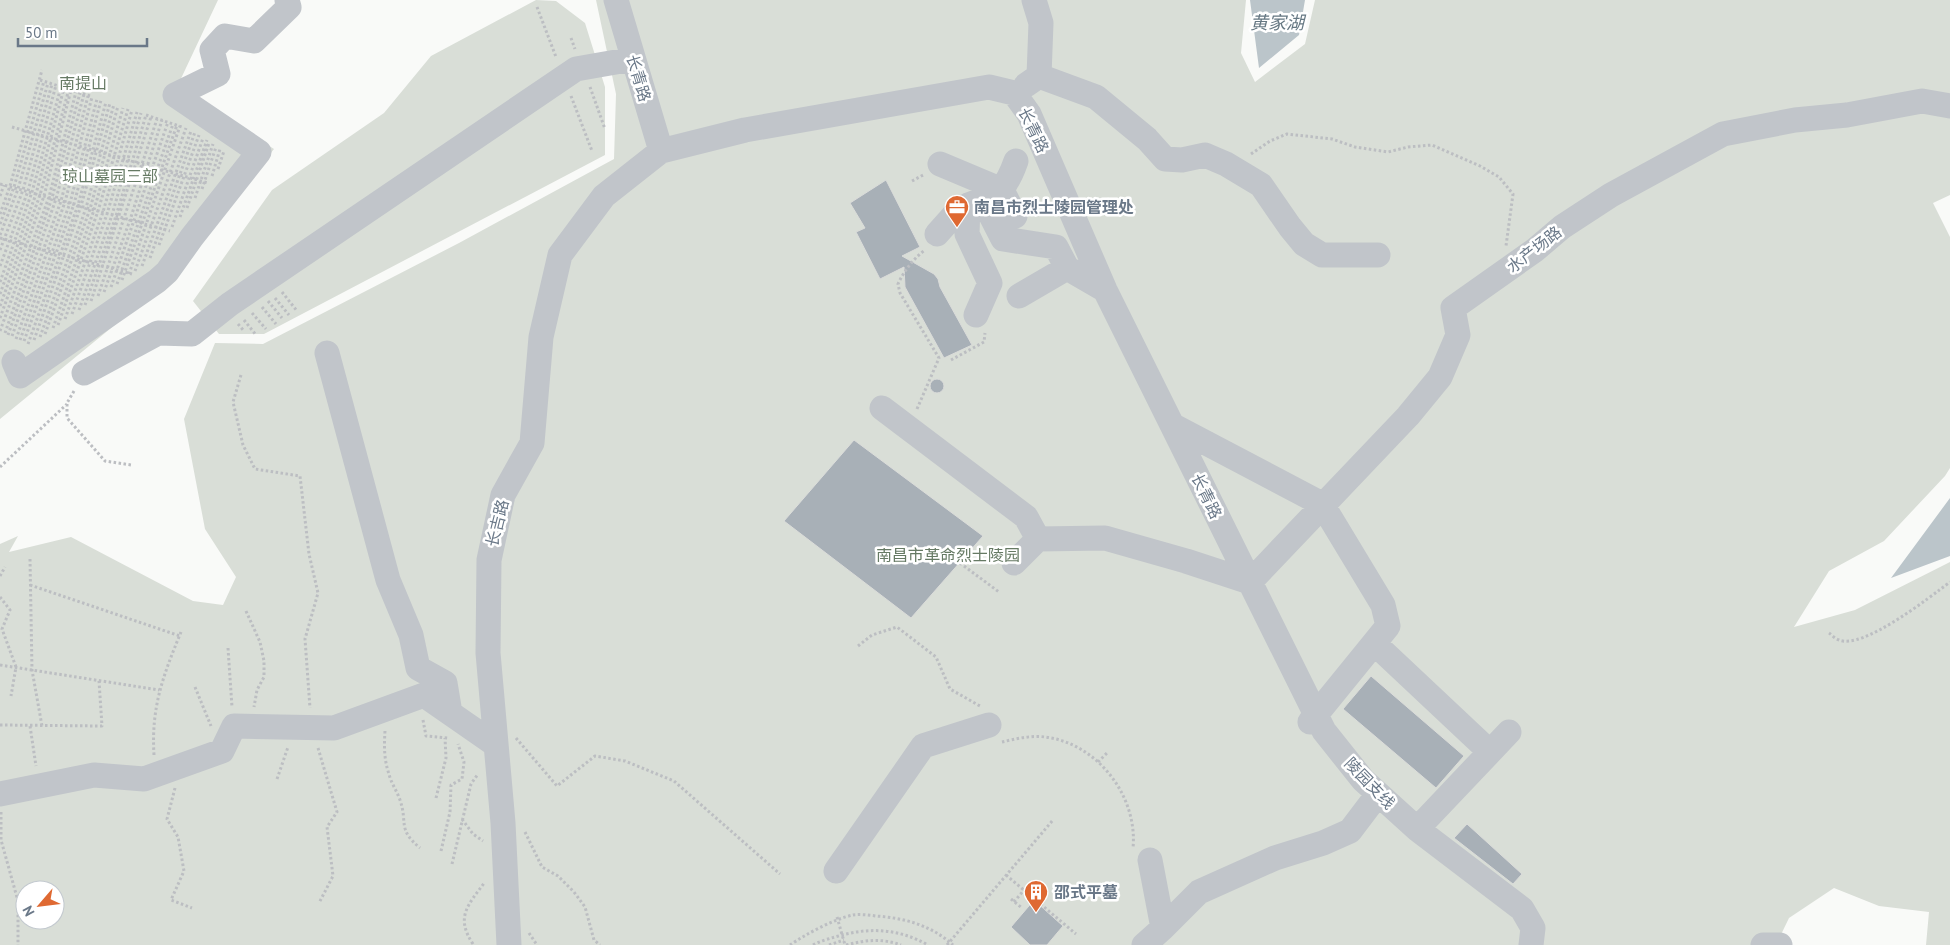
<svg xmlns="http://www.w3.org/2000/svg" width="1950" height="945" font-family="'PT Sans','Noto Sans SC',sans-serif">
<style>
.green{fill:#d9ded7;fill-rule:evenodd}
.water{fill:#bbc5ca}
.building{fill:#a8b0b7;stroke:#dbdcda}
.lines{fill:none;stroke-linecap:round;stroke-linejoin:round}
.path{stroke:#bcbec2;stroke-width:3;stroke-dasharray:2.5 2.5;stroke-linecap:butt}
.minor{stroke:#c1c5ca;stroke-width:25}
.labels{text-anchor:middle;stroke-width:5;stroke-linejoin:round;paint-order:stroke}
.street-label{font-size:16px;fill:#6a7888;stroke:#fff}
.park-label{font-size:16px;fill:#667a64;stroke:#fff}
.poi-label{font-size:16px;font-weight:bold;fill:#6a7888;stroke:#fff;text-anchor:start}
.water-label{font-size:18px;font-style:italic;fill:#667883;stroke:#fff}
</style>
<rect width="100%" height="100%" fill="#f9faf8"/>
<path class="green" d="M0 0H218L177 87 274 149 166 283 0 419Z
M536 0 556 1 585 23 605 87V155L264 334H219L193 301 272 190 384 113 431 56Z
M596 0H1246L1241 53 1255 82 1305 44 1315 0H1950V195L1933 203 1950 237V468L1945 476 1884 541 1829 571 1794 627 1855 610 1950 562V945H1926L1929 912 1879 906 1834 888 1789 918 1776 945H0V544L18 536 9 552 71 537 193 601 223 605 236 577 205 529 184 419 215 343 263 344 459 243 614 159 616 94ZM25 890H55V920H25Z"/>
<path class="water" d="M1250 0H1305L1299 35 1259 68Z
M1950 498V556L1891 578Z"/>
<path class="building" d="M886 180 920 247 902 256 934 274 938 279 940 287 972 345 944 358 905 287 904 267 880 279 856 232 865 228 850 203Z
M930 386a7 7 0 1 1 14 0a7 7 0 1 1-14 0Z
M854 440 983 536 911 618 784 521Z
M1371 676 1464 756 1436 788 1343 709Z
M1467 824 1522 874 1513 884 1454 838Z
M1034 900 1063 926 1047 945H1030L1011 927Z"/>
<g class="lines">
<path class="path" d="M537 7 556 57
M571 38 575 49
M40 80 90 96
M590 87 605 129
M571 96 592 151
M146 115 182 127
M12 127 208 183
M1251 154 1270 141 1287 134 1332 139 1355 147 1388 152 1408 147 1432 145 1480 166 1499 177 1513 194 1506 246
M218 169 224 151
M212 176 220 149
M912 181 925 174
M0 184 170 231
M202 189 216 147
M0 196 4 185
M195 198 213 144
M187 208 209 143
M0 214 10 186 42 70
M180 217 207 140
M0 224 14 187 44 81
M172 227 203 138
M0 235 18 189 48 83
M0 238 132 274
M159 245 199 135
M0 250 23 190 52 84
M150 258 195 132
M0 266 28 191 56 85
M142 266 191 131
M135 271 186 128
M129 274 180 126
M122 280 177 125
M0 282 32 192 61 87
M117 284 173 124
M111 287 168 122
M104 292 130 220 162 120
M282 292 297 311
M0 294 36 194 64 88
M98 296 157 119
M275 298 289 315
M91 301 151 117
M268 301 282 318
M85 305 116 216 146 115
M0 306 40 195 69 89
M262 307 276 324
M79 310 112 215 141 113
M252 313 266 329
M72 314 107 214 137 112
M0 318 44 196 71 90
M65 319 103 212 132 110
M244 320 256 335
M238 324 244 331
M58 325 98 211 128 109
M53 328 94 210 123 108
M0 331 49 197 76 92
M5 333 52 198 80 93
M45 334 90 209 118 106
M8 335 56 199 84 94
M12 336 61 201 88 96
M40 337 86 208 114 104
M16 339 65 202 92 97
M20 340 70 203 97 99
M34 340 81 206 110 103
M24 341 74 204 101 100
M28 344 78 205 106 102
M951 360 984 342 985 333
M241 375 233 402 243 445 255 469 300 476 309 554 318 593 305 639 310 708
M74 391 67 403V418L105 461 131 465
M917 409 939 358 900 293 898 284C904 271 913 259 925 250
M0 467 67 404
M30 559 32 670 42 726
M960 563 999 592
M0 576 5 567
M30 585 180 636
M0 597 10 610 2 629 16 667 11 696
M246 611 260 642 264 661V677L257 690 254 707
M1829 633C1832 635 1835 639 1839 640 1863 650 1930 597 1950 582
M858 646 872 635 897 627 936 657 950 689 980 706
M228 648 232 707
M0 665 159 690
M195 687 211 726
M423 720 426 736 448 738
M0 725 102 726 99 681
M30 726 36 766
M385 731C384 746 384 760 389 774 391 783 397 791 400 800 408 823 397 829 420 848
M516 738 557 786 595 756 625 761 674 781 780 874
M1002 742C1015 739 1031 735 1045 737 1097 743 1138 796 1133 848
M318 748 337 812 327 827 333 876 319 903
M154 755C151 707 163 676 181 632
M1098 762 1108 752
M277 779 288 747
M175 788 167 819 178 837 184 871 171 900 192 908
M436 798 446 758 445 738
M1 812V840L18 901V945
M462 819 473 834 483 841
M525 832 542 867 558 876 574 892 585 907 594 940 600 945
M441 851 450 812 451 785 462 779 464 762 458 744
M452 864 471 784 478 774
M1006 875 1076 934
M1011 899 1022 908
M1014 902 1024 890
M837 917 845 945
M529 933 537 945
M473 944C455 917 468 905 485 882
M790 945C806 934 834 919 853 915 860 914 868 915 876 916 904 918 931 925 953 945
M813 945C820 941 828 939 835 937 867 927 898 928 928 945
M829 945 844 940
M846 945C865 940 882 938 901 945
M947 945 1053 820"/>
<path class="minor" d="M616 0 661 151
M1039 76 1096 97 1147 139 1165 159 1182 160 1205 155 1226 164 1261 185 1290 227 1304 244 1322 255H1378
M1026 85 1039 76 1041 23 1034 0
M940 164 1002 190 1015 216
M983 200 1003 239 1056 247 1067 268 1105 290
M937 234 953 216 968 205
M1019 296 1067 268
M976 315 990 283 967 234 968 205C998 195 1005 192 1016 161
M327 353 388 580 411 635 418 668 445 683 450 713
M14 362 20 376 157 281 167 272 192 237 259 152 175 95 218 74 212 50 225 36 254 41 289 7 287 0
M84 373 158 333 192 334 230 304 576 69 633 59
M882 408 1026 517 1038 539
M1172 425 1322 504 1383 605 1388 626 1310 722
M1014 563 1038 539 1105 538 1186 561 1250 582
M1250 582 1408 416 1440 377 1458 335 1453 308 1535 250 1562 227 1611 195 1723 134 1795 120 1847 115 1922 101 1950 106
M1374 643 1490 752
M0 794 94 775 144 779 222 751 234 726 334 728 424 695 496 745
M1417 829 1509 732
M836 871 923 746 989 725
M1163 928 1199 892 1275 858 1323 843 1350 831 1378 794
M509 945 503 823 488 653 489 560 503 495 532 443 541 337 560 255 604 196 661 151 745 130 989 87 1014 93 1029 114 1105 290 1324 731 1363 780 1417 829 1522 909 1533 928 1531 945
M1144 945 1163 928 1150 860
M1763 945H1780"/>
</g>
<defs>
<g id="office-pin" transform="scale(1.25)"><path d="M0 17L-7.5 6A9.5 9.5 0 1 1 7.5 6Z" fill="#df6932" stroke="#fff"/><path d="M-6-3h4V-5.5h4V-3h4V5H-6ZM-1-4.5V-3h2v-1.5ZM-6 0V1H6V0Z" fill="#fff"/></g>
<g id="building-pin" transform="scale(1.25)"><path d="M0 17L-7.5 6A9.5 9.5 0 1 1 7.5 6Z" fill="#df6932" stroke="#fff"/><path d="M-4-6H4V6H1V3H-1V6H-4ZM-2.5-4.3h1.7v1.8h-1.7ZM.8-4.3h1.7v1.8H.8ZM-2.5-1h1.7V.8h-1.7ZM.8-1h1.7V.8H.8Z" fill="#fff"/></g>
</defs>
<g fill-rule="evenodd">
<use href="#office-pin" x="957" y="207"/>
<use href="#building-pin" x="1036" y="892"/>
</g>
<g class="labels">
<g class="street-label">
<text transform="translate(639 78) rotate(73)" y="6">长青路</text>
<text transform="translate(1034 130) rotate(64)" y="6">长青路</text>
<text transform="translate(1534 249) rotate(-38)" y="6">水产场路</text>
<text transform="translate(1207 496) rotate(64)" y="6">长青路</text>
<text transform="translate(497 523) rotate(-76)" y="6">长吉路</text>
<text transform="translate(1370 783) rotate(46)" y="6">陵园支线</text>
</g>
<g class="park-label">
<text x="83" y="89">南提山</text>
<text x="110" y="182">琼山墓园三部</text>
<text x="948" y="561">南昌市革命烈士陵园</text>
</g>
<g class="poi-label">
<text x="974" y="213">南昌市烈士陵园管理处</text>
<text x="1054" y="898">邵式平墓</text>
</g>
<g class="water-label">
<text x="1277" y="29">黄家湖</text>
</g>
</g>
<g transform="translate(40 905) rotate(242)"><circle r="24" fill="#ffffff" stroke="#c3c9cf"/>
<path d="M0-4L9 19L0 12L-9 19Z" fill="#df6932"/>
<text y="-8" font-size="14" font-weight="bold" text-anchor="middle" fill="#6a7888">N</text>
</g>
<path d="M18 38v8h129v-8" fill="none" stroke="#6a7888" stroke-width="2.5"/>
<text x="25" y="38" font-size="15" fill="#6a7888" stroke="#ffffff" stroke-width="4" paint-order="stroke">50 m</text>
</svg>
